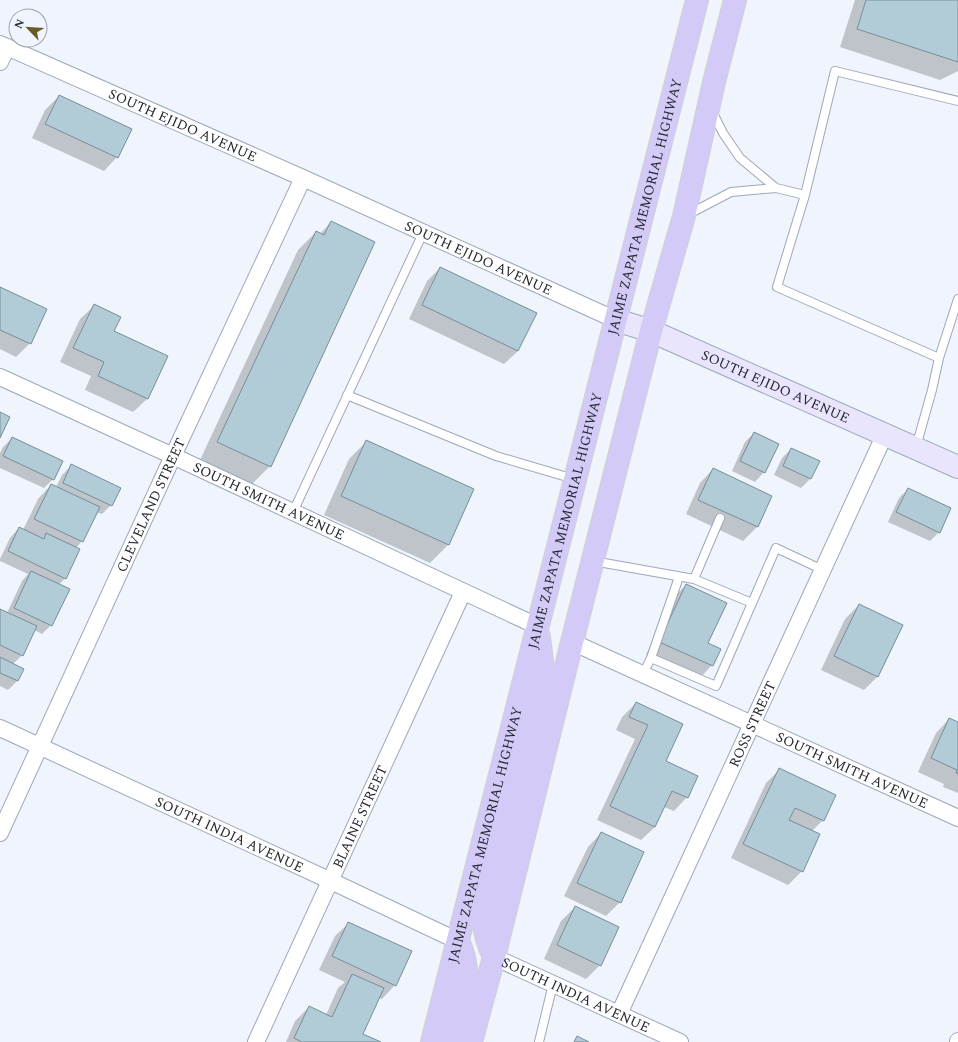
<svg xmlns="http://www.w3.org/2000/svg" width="958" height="1042" font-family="Spectral,serif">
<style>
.shadow{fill:#0003}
.building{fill:#b2ccd7;stroke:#768e98}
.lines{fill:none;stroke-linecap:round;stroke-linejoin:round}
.service-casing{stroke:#9ca8bc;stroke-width:10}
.minor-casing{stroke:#9ca8bc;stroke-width:18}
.secondary-casing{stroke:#9ca8bc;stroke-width:24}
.primary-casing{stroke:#cfd0d2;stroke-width:24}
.service{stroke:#fff;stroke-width:8}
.minor{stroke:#fff;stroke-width:16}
.secondary{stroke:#e9e5fc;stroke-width:22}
.primary{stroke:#d3caf8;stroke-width:22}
.labels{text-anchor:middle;stroke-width:3;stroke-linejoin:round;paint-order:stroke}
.street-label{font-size:14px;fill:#242931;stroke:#eff4fd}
</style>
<rect width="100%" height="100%" fill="#eff4fd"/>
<path class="shadow" d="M855 0H958V71L940 80 840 47Z
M59 96 117 157 104 171 32 138 45 110Z
M331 222 270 466 252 484 200 460 298 250 316 232 320 234Z
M440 268 518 351 504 364 409 319 427 281Z
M0 288 30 343 16 357 0 349Z
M94 306 113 331 167 356 147 399 133 412 85 390 91 376 60 362 80 319Z
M754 433 764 472 755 482 732 471 745 442Z
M12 438 53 479 44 488 0 468V453L3 447Z
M367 441 473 490 448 545 430 563 324 515 349 459Z
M791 449 810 479 801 488 774 475 782 458Z
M71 466 111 505 102 514 96 512 82 541 76 548 65 578 59 585 51 625 42 634 34 630 22 655 13 664 23 669 17 681 8 690 0 686V610L7 613 22 581 28 574 0 561V559L10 538 19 528 23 530 38 499 51 485 56 487 62 475Z
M713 469 771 496 757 527 743 541 686 514 700 483Z
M908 489 939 532 930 541 888 522 899 498Z
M686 585 712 665 699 679 646 655 672 599Z
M859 605 878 676 864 690 821 670 845 619Z
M636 703 682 724 665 762 687 797 674 811 664 807 655 827 641 840 597 820 635 739 616 730 622 717Z
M949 719 958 723V793L943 787 944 784 918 772 936 733Z
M780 769 823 820 812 831 802 871 788 885 731 858 766 783Z
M601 833 620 902 606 916 564 896 588 847Z
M575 907 600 965 586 979 544 959 561 921Z
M349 923 395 985 382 999 378 998 362 1034 378 1042H286L295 1021 309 1007 326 1015 338 988 345 982 319 970 335 936Z"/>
<path class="building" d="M866 0H958V62L857 29Z
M59 95 132 129 118 158 45 124Z
M331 221 375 242 271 467 217 442 316 231 324 235Z
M440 267 537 313 518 351 422 305Z
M0 287 47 309 31 344 0 330Z
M94 304 121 317 114 331 168 356 148 399 98 376 104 362 73 348Z
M0 412 10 417 0 438Z
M754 432 779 444 765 473 740 461Z
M12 437 63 461 54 480 3 456Z
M366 440 474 489 449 545 341 496Z
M791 448 820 461 811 479 783 466Z
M71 464 121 488 112 506 63 483Z
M713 468 772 496 758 527 698 500Z
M51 484 100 507 83 542 34 519Z
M908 488 951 508 940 533 896 512Z
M19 527 44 539 46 533 80 549 66 579 8 551Z
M31 571 70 589 52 626 14 608Z
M686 584 727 603 708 643 721 649 713 666 659 642Z
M859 604 903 625 878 677 834 656Z
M0 609 37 626 23 656 0 645Z
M0 657 24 669 18 681 0 673Z
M636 702 683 724 666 761 698 776 688 798 672 791 655 827 610 806 648 725 629 717Z
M949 718 958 722V774L956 773 957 770 931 758Z
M779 768 836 795 824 821 795 808 789 820 820 834 803 872 743 844Z
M601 832 644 852 621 903 577 883Z
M575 906 619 927 601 966 557 945Z
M348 922 412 951 396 986 332 956Z
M352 974 384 988 363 1034 381 1042H302L294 1038 309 1006 332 1017Z
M577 1036 589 1042H574Z"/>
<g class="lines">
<g class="service-casing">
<path id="service" d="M776 188 805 195
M687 215 731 192 776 188 740 158 723 133 712 111
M939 358 777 287 805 195 835 71 958 101
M347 395 496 456 574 479
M916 447 932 390 939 358 958 299
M293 512 423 233
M593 561 694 579 752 603
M694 579 720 518
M651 658 716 686 776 548 823 570
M643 674 651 658 679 577
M539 1042 553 984"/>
</g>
<g class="minor-casing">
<g id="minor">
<path id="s1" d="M0 44 303 178 616 320"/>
<path d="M0 62 7 47"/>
<path id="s2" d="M0 377 173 456 537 626"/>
<path id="s3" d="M572 642 958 818"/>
<path id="s4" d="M0 728 331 881 458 941"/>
<path id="s5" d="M0 833 173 456 303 178"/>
<path id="s6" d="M494 957 680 1042"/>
<path id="s7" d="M619 1014 885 434"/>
<path id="s8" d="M256 1042 463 592"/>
<path d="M958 1042V1041"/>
</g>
</g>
<g class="secondary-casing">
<g id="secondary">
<path id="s9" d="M616 320 651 331 958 467"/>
</g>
</g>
<g class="primary-casing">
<g id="primary">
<path d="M494 957C480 928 484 915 489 885L542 682 543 669 539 637"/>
<path id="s10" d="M432 1042 697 0"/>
<path d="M453 1042C462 1008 475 974 458 941"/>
<path d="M471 1042 494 957 572 642 651 331 684 216 714 82 735 0"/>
</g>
</g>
<use href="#service" class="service"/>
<use href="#minor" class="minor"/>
<use href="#secondary" class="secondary"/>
<use href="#primary" class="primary"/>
</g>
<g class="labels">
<g class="street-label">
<text dy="5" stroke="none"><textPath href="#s1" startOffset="200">SOUTH EJIDO AVENUE</textPath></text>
<text dy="5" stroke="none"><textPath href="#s10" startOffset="862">JAIME ZAPATA MEMORIAL HIGHWAY</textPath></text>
<text dy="5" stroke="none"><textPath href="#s1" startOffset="524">SOUTH EJIDO AVENUE</textPath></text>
<text dy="5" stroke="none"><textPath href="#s9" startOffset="173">SOUTH EJIDO AVENUE</textPath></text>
<text dy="5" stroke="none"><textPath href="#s2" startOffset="296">SOUTH SMITH AVENUE</textPath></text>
<text dy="5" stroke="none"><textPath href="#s5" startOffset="361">CLEVELAND STREET</textPath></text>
<text dy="5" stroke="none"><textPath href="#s10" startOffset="538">JAIME ZAPATA MEMORIAL HIGHWAY</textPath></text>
<text dy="5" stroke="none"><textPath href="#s7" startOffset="319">ROSS STREET</textPath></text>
<text dy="5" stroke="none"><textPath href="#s3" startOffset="308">SOUTH SMITH AVENUE</textPath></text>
<text dy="5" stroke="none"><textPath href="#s8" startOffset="248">BLAINE STREET</textPath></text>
<text dy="5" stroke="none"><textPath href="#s4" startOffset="253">SOUTH INDIA AVENUE</textPath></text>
<text dy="5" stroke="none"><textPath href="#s10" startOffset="214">JAIME ZAPATA MEMORIAL HIGHWAY</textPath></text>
<text dy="5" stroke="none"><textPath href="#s6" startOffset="90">SOUTH INDIA AVENUE</textPath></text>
</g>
</g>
<g transform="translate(28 28) rotate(295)"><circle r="19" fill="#eff4fd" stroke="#9ea3ab"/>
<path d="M0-3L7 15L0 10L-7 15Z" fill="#685b28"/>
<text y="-6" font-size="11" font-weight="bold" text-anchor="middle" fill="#242931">N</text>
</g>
</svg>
